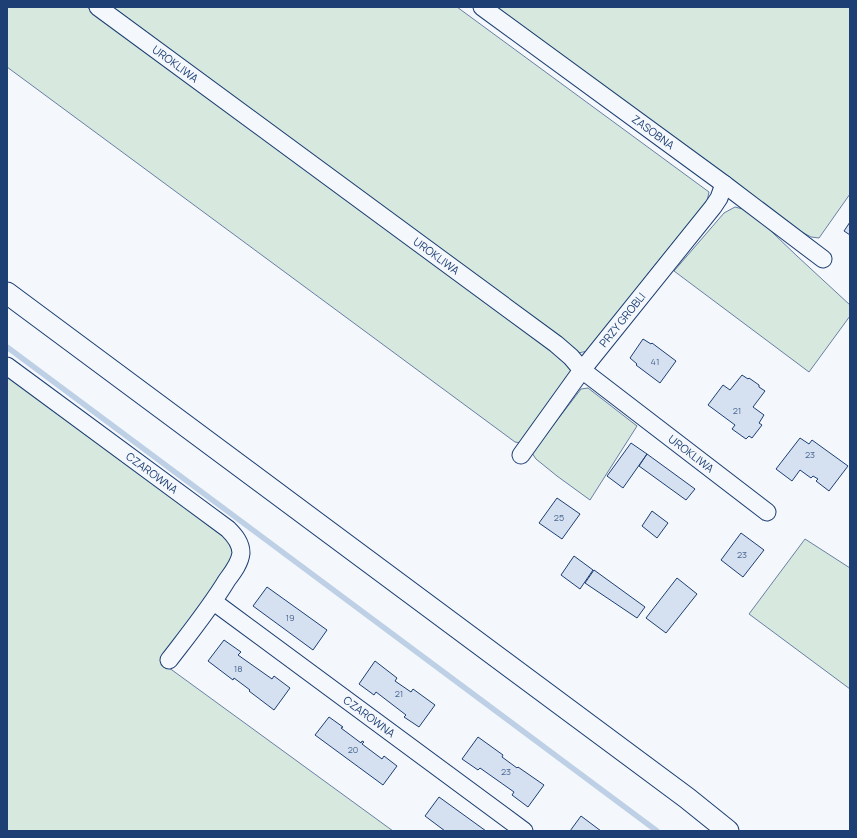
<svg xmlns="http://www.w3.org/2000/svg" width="857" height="838" font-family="Manrope,sans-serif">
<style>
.green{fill:#d7e8df;stroke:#687fa3}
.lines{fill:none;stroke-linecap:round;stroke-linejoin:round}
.stream{stroke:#bed0e5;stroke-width:5.5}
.building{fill:#d5e0f0;stroke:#1d3f73}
.minor-casing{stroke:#1d3f73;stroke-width:19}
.tertiary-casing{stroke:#1d3f73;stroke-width:23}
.minor{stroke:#f4f7fb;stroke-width:17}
.tertiary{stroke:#f4f7fb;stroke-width:21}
.labels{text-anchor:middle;stroke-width:3;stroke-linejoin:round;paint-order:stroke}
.number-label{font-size:9px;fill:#4b6792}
.street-label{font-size:11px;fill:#1d3f73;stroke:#f4f7fb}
</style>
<rect width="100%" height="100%" fill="#f4f7fb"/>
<path class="green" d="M7 7H87L571 363V371L521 443 515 442 7 67Z
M113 7H457L709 192 707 201 654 266 588 351 578 353Z
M497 7H850V194L819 238 811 237 802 232Z
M735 207 750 211 797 256 850 305V316L809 372 674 271 724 213Z
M7 376 231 540 234 560 161 662 393 831H7Z
M588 388 637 426 590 500 557 476 536 459 532 453 581 389Z
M805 539 850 568V689L749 614Z"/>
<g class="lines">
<path class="stream" d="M7 347 657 831"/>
</g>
<path class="building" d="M850 222V235L844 231Z
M643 339 651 344 652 343 676 361 660 383 636 365 637 364 630 358Z
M742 375 748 379 749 378 759 385V387L765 391 753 407 764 415 759 423 762 425 752 438 749 436 746 439 732 429 735 425 708 405 723 385 730 390Z
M800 438 809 444 812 440 848 466 829 491 816 481 818 479 813 476 811 478 800 470 792 481 776 469Z
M631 443 647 454 623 488 607 476Z
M647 454 695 489 686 500 639 466Z
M557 498 580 514 562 539 539 523Z
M652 511 668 523 657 538 642 526Z
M741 533 764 550 743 577 721 560Z
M574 556 593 570 580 589 561 575Z
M594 570 645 607 637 618 585 583Z
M677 578 697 594 666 633 646 618Z
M267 587 327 630 313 650 253 606Z
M224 640 241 652 238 655 272 679 274 676 290 688 274 710 249 691 250 690 234 678 233 680 208 661Z
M375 661 397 678 395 681 411 692 413 689 435 705 419 727 404 717 406 715 376 692 374 695 359 684Z
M329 717 343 727 341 728 361 743 362 741 364 742 362 744 382 759 384 756 397 766 383 785 315 735Z
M478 737 503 755 502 757 517 768 518 767 544 785 528 807 512 795 514 792 480 768 478 770 462 759Z
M439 797 486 831H445L425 816Z
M581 816 601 831H570Z"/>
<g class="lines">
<g class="minor-casing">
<g id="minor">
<path id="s1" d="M98 7 556 344 571 357 582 370 767 512"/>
<path id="s2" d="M482 7 724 184 823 259"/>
<path id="s3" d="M7 366 228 529C235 536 241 543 241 553 240 563 233 572 227 580 210 608 189 634 169 660"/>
<path id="s4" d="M521 455 582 370 713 207 719 198 724 184"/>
<path id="s5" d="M214 602 524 831"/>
</g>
</g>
<g class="tertiary-casing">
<path id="tertiary" d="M7 293 687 798 728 831"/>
</g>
<use href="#minor" class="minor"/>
<use href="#tertiary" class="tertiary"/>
</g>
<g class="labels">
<g class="number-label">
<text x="655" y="365">41</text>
<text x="737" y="414">21</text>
<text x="810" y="458">23</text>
<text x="559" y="521">25</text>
<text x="742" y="558">23</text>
<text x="290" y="621">19</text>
<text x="238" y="672">18</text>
<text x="399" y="697">21</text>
<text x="353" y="753">20</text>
<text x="506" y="775">23</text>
</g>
<g class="street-label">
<text dy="4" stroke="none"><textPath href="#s1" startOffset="96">UROKLIWA</textPath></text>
<text dy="4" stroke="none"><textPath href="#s2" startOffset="212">ZASOBNA</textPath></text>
<text dy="4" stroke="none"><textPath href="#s1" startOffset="420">UROKLIWA</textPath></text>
<text dy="4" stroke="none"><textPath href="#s4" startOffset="169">PRZY GROBLI</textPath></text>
<text dy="4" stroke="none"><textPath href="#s1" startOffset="743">UROKLIWA</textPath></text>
<text dy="4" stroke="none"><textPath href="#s3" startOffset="180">CZAROWNA</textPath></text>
<text dy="4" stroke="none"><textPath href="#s5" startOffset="193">CZAROWNA</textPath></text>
</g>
</g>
<rect width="857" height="838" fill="none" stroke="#1d3f73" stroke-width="16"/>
</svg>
